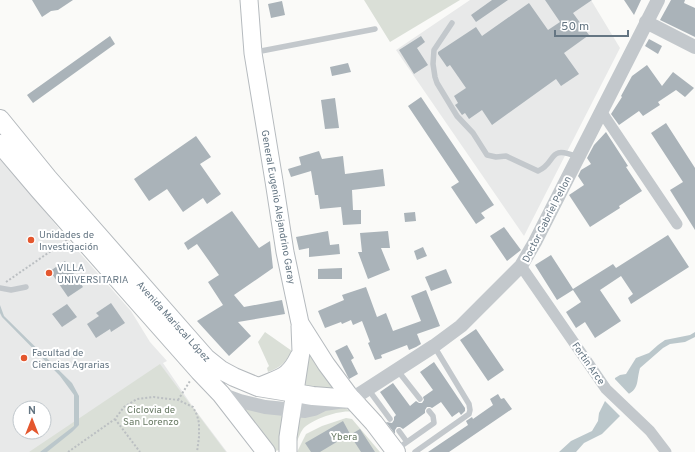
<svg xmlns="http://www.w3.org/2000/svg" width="695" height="452" font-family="Overpass,sans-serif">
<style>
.built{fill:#e8e9e9;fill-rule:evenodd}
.green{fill:#dadfd7}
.water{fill:#bbc7cb}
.pier{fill:#fafaf8}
.building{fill:#aab3b9}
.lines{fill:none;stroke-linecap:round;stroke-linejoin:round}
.primary-casing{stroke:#b5babe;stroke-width:19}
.trunk-casing{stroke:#b4b9bd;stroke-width:20}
.path{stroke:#bbbfc2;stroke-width:2;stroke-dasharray:2 2;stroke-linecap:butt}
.service{stroke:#c3c8cc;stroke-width:5.5}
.minor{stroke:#c3c8cc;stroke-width:11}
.tertiary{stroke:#c3c8cc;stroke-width:14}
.primary{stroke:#fff;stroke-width:17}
.trunk{stroke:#fff;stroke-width:18}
.poi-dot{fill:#e4572e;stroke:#fff;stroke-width:1.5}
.labels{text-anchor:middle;stroke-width:4;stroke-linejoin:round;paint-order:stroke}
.street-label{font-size:10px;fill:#657683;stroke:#fff}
.poi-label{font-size:10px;fill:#657683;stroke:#fff;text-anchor:start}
.park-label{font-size:10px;fill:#687a64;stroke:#fff}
</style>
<rect width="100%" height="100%" fill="#fafaf8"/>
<path class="built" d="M470 0H591L620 48 524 236 396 50Z
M0 155 63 234 131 311 150 342 167 361 163 363 193 407 227 452H0ZM20 408H44V432H20Z"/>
<path class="green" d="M364 0H460L390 42Z
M265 332 292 351C286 362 280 368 268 372L267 368 269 366 258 342Z
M308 350 334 389 305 387Z
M160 364 226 452H29Z
M244 407 283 413 280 450 275 451 244 410Z
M343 407 353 412C341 409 310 420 303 429 300 433 298 439 296 444V428L299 417 327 408Z
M346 418 352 419 380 452H297L306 434 322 426Z"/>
<path class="water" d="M0 305 4 316 72 383 79 396V425L72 432 47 452H40L74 426V395L60 376 2 317 0 313Z
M695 332V337L685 342 670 344 663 348 640 368C636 382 640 389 625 396L614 386 615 378 620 375 626 374 636 358 649 353 658 345 665 340 690 335Z
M605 401 620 416 602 434 584 443 576 452H559L571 441 592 431 598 421 599 413Z"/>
<path class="pier" d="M613 377 631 396 624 398 612 388Z"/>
<path class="building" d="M32 0H73L58 10 51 11 42 17Z
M492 0H508L476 22 471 15Z
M545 0H592L573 13 589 35 564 53 579 74 561 86 556 79 492 125 482 110 469 119 465 113 462 115 455 105 458 103 454 96 466 88 450 65 447 67 438 54V52L476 27 482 36 529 3 548 30 560 22Z
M624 0H641L634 15Z
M671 0H685L684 3 695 8V37L660 20Z
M282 1 285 15 271 18 268 4Z
M110 36 115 44 33 103 27 95Z
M421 36 425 42 417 48 428 65 414 74 399 50Z
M649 39 662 46 658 54 645 46Z
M348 63 351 72 332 76 330 67Z
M647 65 662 86 673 72 694 88 685 97 676 90 658 102 660 105 643 116 639 111 619 125 611 114 622 97 621 96 632 76Z
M421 97 494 205 481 213 485 218 476 224 451 187 459 182 408 106Z
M335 98 339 128 325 129 321 100Z
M666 123 695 168V230L670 190 683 182 651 133Z
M606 132 628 166 626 167 642 191 619 206 620 208 590 227 569 195 584 185 578 176 581 170 591 164 587 158 594 145Z
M196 136 211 157 200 164 221 194 207 204 203 198 183 212 167 189 149 201 134 179Z
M319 151 322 159 343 156 345 174 383 169 385 186 352 190 353 210H361V224L343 225 341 207 320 209 318 195H315L311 171 291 177 288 169 301 165 299 157Z
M232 211 259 248 270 241 273 268 234 295 244 307 282 300 285 314 238 322 251 336 229 356 197 321 223 305 208 282 219 275 197 244 188 250 184 243Z
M415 212 416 221 405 222 404 213Z
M504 227 521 250 507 261 490 236Z
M328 231 330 245 339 244 340 254 309 257V248L299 250 296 237Z
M388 231 390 248H381L390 270 368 279 358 252H362L360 233Z
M668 235 689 267 631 304 628 298 633 294 621 276 600 290 621 321 595 338 585 322 576 328 566 312 581 302 573 290 557 300 535 265 551 255 573 289 613 264 616 268Z
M423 247 427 256 417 260 414 251Z
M65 261 83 287 68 297 50 271Z
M342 268V279H318V269Z
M446 269 452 283 431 291 425 277Z
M366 287 377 317 386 313 393 331 421 321 411 296 426 290 440 326 417 334 421 344 416 347 409 350 407 345 381 355 382 358 375 360 368 343 370 342 362 321 353 325 351 320 342 324 341 322 325 328 318 311 344 300 342 295Z
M111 303 125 323 111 332 110 329 96 338 87 324 99 316 96 313Z
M67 304 77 317 62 327 52 314Z
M476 329 504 370 488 381 460 340Z
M347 345 354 358 351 360 358 374 349 379 335 351Z
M434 362 465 408V411L461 415 459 412 452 417 441 402 432 408 430 407H427L425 410V413L403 429 400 427H397L395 430V434L386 422 392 423 394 420V417L396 415 380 392 393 383 410 406 416 401 419 403H422L424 400 423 397 433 390 420 372Z
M498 394 501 399 504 398 512 409 449 452H428L468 425 466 421 472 417 473 419 493 405 490 399Z
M343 421 350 434 320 452H311L305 443Z
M360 429 375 452H361L350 435Z"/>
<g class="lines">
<g class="primary-casing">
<path id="primary" d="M249 0 253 53 274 181 285 252 300 323 326 364 352 399
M258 387C279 377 288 379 299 356
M288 452V437L301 352 300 326"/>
</g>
<g class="trunk-casing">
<path id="trunk" d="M0 119 48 178 206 358 221 370 234 377 258 387 313 396 352 399 374 423 396 452
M0 144 39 190 199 371 221 394 266 452"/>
</g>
<path class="path" d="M6 282 67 240
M178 400 190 381
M115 419 140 452
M68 452 115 419 124 407 137 399 154 397 178 400 193 407 197 415 199 423V437L197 452"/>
<path class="service" d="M452 23 434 50 433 64 435 77 437 83 457 116 473 133 487 155 496 157 506 156 538 171C557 163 547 144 577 157
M256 52 375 29
M0 288 11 290 26 287
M398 371 420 399
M368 389 390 419
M399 431 407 442
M397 449 434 423 433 416 429 411
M415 452 469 414 470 410 469 404 434 346"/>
<path class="minor" d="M601 111 677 224
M521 266 606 389 650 431 666 452"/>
<path class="tertiary" d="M646 22 695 47
M221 394 240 401 265 407 305 411 314 409 324 404 345 401 352 399 434 346 461 326 521 266 535 242 658 0"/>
<use href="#primary" class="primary"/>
<use href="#trunk" class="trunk"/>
</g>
<g class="poi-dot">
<circle cx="31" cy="240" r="4"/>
<circle cx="49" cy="273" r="4"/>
<circle cx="24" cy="358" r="4"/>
</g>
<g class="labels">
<g class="street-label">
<text transform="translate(279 207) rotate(80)" y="4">General Eugenio Alejandrino Garay</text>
<text transform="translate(546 219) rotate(-63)" y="4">Doctor Gabriel Pellon</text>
<text transform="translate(174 321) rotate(48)" y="4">Avenida Mariscal López</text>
<text transform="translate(589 363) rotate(55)" y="4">Fortin Arce</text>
</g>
<g class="poi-label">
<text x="39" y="238">Unidades de<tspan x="39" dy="12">Investigación</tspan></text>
<text x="57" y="271">VILLA<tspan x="57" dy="12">UNIVERSITARIA</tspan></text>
<text x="32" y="356">Facultad de<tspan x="32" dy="12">Ciencias Agrarias</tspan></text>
</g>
<g class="park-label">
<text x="151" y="413">Ciclovia de<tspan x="151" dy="12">San Lorenzo</tspan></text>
<text x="344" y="440">Ybera</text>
</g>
</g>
<g transform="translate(32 420)"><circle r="19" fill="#ffffff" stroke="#c1c8cd"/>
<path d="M0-3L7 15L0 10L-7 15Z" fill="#e4572e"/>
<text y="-6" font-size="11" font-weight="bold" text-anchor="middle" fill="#657683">N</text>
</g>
<path d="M555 30v6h73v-6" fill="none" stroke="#657683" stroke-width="2"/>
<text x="561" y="30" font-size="12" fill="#657683" stroke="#ffffff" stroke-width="3" paint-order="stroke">50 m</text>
</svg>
